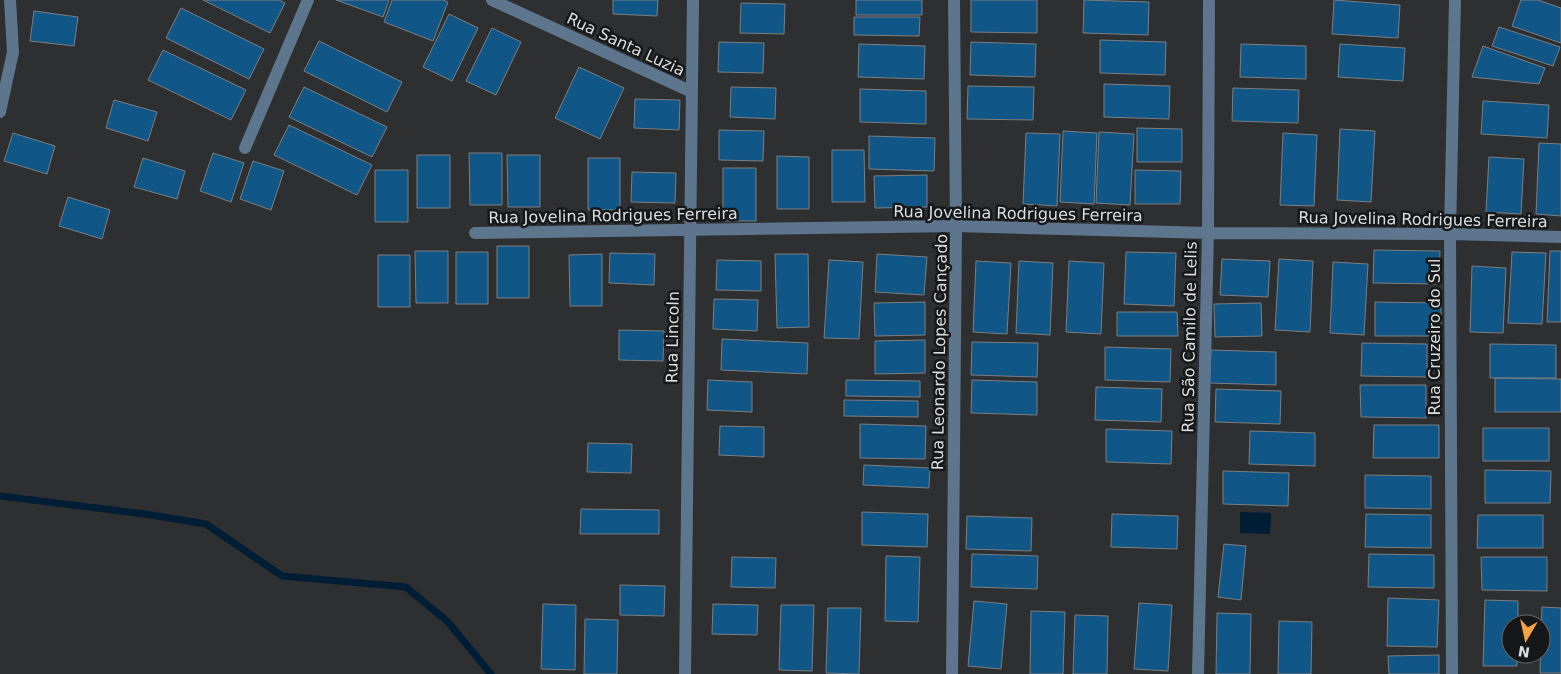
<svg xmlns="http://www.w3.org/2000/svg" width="1561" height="674" font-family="'DejaVu Sans',sans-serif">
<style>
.water{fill:#001d36}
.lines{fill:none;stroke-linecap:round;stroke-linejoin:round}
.stream{stroke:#001d36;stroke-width:7}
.building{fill:#105686;stroke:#7c7f81}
.minor{stroke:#5d768d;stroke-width:12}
.labels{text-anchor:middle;stroke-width:5;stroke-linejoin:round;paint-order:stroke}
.street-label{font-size:16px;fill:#dbddde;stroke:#161718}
</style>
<rect width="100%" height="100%" fill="#2d2f31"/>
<path class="water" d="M1240 512 1271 513 1270 534 1240 533Z"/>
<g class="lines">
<path class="stream" d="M0 496 145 514 206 524 282 576 406 587 448 622 491 674"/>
</g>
<path class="building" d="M203 0H279L285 3 270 33Z
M336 0H389L383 17Z
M392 0H443L448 2 433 41 384 22Z
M613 0H658L657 16 613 14Z
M856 0H922V15H856Z
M971 0H1037V33L971 32Z
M1084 0 1149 2 1148 35 1083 33Z
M1334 0 1400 5 1398 38 1332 34Z
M1521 0H1538L1561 8V43L1512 26Z
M741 3 785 4 784 34 740 33Z
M181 8 264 49 249 79 166 38Z
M34 11 78 17 74 46 30 41Z
M449 14 478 28 452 81 423 67Z
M854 17H920L919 36 854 35Z
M1499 27 1560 47 1553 66 1492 46Z
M492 28 521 42 496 95 466 81Z
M1100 40 1166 42 1165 75 1100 73Z
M319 41 402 82 387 112 304 71Z
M719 42 764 43 763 73 718 72Z
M971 42 1036 44 1035 77 970 75Z
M859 44 925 46 924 79 858 77Z
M1241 44 1306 46V79L1240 77Z
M1340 44 1405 48 1403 81 1338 77Z
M1483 46 1545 68 1539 84 1472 77Z
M163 50 246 90 231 120 148 80Z
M579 67 624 88 600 139 555 118Z
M1104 84 1170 86 1169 119 1104 117Z
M968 86 1034 87 1033 120 967 119Z
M304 87 387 127 372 157 289 117Z
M731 87 776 88 775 119 730 117Z
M1233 88 1299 90 1298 123 1232 121Z
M860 89 926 91V124L860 122Z
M635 99 680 100 679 130 634 128Z
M114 100 157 112 148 141 106 128Z
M1483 101 1549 105 1547 138 1481 134Z
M289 125 372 165 357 195 274 155Z
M1137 128 1182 129V162H1137Z
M1340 129 1375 131 1371 202 1337 200Z
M719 130 764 131 763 161 719 160Z
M1063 131 1097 133 1094 204 1060 202Z
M1099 132 1134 134 1130 205 1096 203Z
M13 133 55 146 47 174 4 161Z
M1026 133 1060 134 1057 206 1023 204Z
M1283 133 1317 135 1314 206 1280 205Z
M869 136 935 138 934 171 869 169Z
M1539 143 1561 144V216L1536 214Z
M832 150H864L865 202H832Z
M213 153 244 163 231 202 200 191Z
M469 153H502V205H470Z
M417 155H450V208H417Z
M507 155H540V207H508Z
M777 156 809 157V209H777Z
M1489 157 1524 159 1521 214 1486 212Z
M143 158 185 171 177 199 134 187Z
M588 158H620V210H588Z
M253 161 284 171 271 210 240 199Z
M723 168H756V221H723Z
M375 170H408V222H375Z
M1135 170 1181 171 1180 204H1135Z
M632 172 676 173 675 203 631 202Z
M927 175V207L875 208 874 176Z
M68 197 110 210 102 239 59 226Z
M497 246H529V298H497Z
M1374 250 1440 251 1439 284 1373 283Z
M415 251H448V303H416Z
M1550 251H1561V322H1547Z
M456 252H488V304H456Z
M1126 252 1176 253 1174 306 1124 304Z
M1512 252 1546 253 1542 324 1508 323Z
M610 253 655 254 654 285 609 283Z
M602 254V306H570L569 255Z
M775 254H808L809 327 777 328Z
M877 254 927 257 924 295 875 292Z
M378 255H410V307H378Z
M1222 259 1270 261 1268 297 1220 295Z
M1279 259 1313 261 1310 332 1275 330Z
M717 260 761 261V291L716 290Z
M829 260 863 262 859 339 824 338Z
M976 261 1011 263 1007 334 973 332Z
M1019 261 1053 263 1050 335 1016 333Z
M1069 261 1104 263 1101 334 1066 332Z
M1333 262 1368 264 1364 335 1330 333Z
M1472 266 1506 268 1503 333 1470 332Z
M714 299 758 300 757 331 713 329Z
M925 302V335L875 336 874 303Z
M1375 302 1441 303V336H1375Z
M1261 303 1262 336 1215 337 1214 304Z
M1117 312H1177L1178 336H1117Z
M619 330 664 331 663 361 619 360Z
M722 339 808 343 807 374 721 370Z
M925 340V373L875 374V341Z
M972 342 1038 343 1037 377 971 375Z
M1362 343 1427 344V377L1361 376Z
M1490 344 1556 345V378H1490Z
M1105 347 1171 349 1170 382 1105 380Z
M1211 350 1276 352V385L1209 383Z
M1495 378 1561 379V412H1495Z
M708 380 752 382V412L707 410Z
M846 380 920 381V397L846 396Z
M972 380 1037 382V415L971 413Z
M1360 385H1426V418L1361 417Z
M1096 387 1162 389 1161 422 1095 420Z
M1216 389 1281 391 1280 424 1215 422Z
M844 400 918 401V417L844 416Z
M860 424 926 426 925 459 860 458Z
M1374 425H1439V458H1373Z
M720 426 764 427V457L719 455Z
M1483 428H1549V461H1483Z
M1106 429 1172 431 1171 464 1106 462Z
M1250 431 1315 433V466L1249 464Z
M588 443 632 444 631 473 587 472Z
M864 465 930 468 929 488 863 485Z
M1485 470 1551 471 1550 503H1485Z
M1223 471 1289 473 1288 506 1223 504Z
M1365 475 1431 476V509L1365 508Z
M581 509 659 510V534H580Z
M862 512 928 514 927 547 862 545Z
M1112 514 1178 516 1177 549 1111 547Z
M1366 514 1431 515V548L1365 547Z
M1478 515H1543V548H1477Z
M967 516 1032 518 1031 551 966 549Z
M1224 544 1246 546 1241 600 1218 597Z
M972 554 1038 556 1037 589 971 587Z
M1369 554 1434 555V588L1368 587Z
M886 556 920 557 918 622 885 621Z
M732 557 776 558 775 588 731 587Z
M1481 557H1547V591L1482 590Z
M620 585 665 586 664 616 620 615Z
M1388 598 1439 600 1437 647 1387 646Z
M1485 600 1518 601V624H1511V654H1517V666H1483Z
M974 601 1007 604 1001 669 968 666Z
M1139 603 1172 605 1168 671 1134 669Z
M543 604 576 605 575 670 541 669Z
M713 604 758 605 757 635 712 634Z
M781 605H814L812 671 779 670Z
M1542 607 1561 608V673H1540Z
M828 608H861L859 674 826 673Z
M1031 611 1065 612 1063 674H1030Z
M1217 613 1251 614 1250 674H1216Z
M1075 615 1108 616 1107 674H1073Z
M585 619 618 620 617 674H584Z
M1279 621 1312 622 1311 674H1278Z
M1439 655V674H1389L1388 656Z"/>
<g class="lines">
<path class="minor" d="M492 0 692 92
M0 112 13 52 10 0
M245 148 308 0
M475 233 956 226 1208 233 1450 234 1561 237
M685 674 693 0
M952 674 956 226 954 0
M1198 674 1208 233 1209 0
M1452 674 1450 234 1455 0"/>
</g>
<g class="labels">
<g class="street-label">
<text transform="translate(626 44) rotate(25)" y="6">Rua Santa Luzia</text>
<text transform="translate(1018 213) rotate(1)" y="6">Rua Jovelina Rodrigues Ferreira</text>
<text transform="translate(613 215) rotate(-1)" y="6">Rua Jovelina Rodrigues Ferreira</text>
<text transform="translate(1423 219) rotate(1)" y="6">Rua Jovelina Rodrigues Ferreira</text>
<text transform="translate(672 337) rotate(-89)" y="6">Rua Lincoln</text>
<text transform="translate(1189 337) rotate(-89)" y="6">Rua São Camilo de Lelis</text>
<text transform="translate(1434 337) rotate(-90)" y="6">Rua Cruzeiro do Sul</text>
<text transform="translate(939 352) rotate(-89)" y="6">Rua Leonardo Lopes Cançado</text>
</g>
</g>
<g transform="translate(1526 639) rotate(189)"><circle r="24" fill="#161718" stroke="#656667"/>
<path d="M0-4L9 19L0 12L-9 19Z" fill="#f5a246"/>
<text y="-8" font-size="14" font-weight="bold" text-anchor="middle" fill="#dbddde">N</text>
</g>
</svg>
